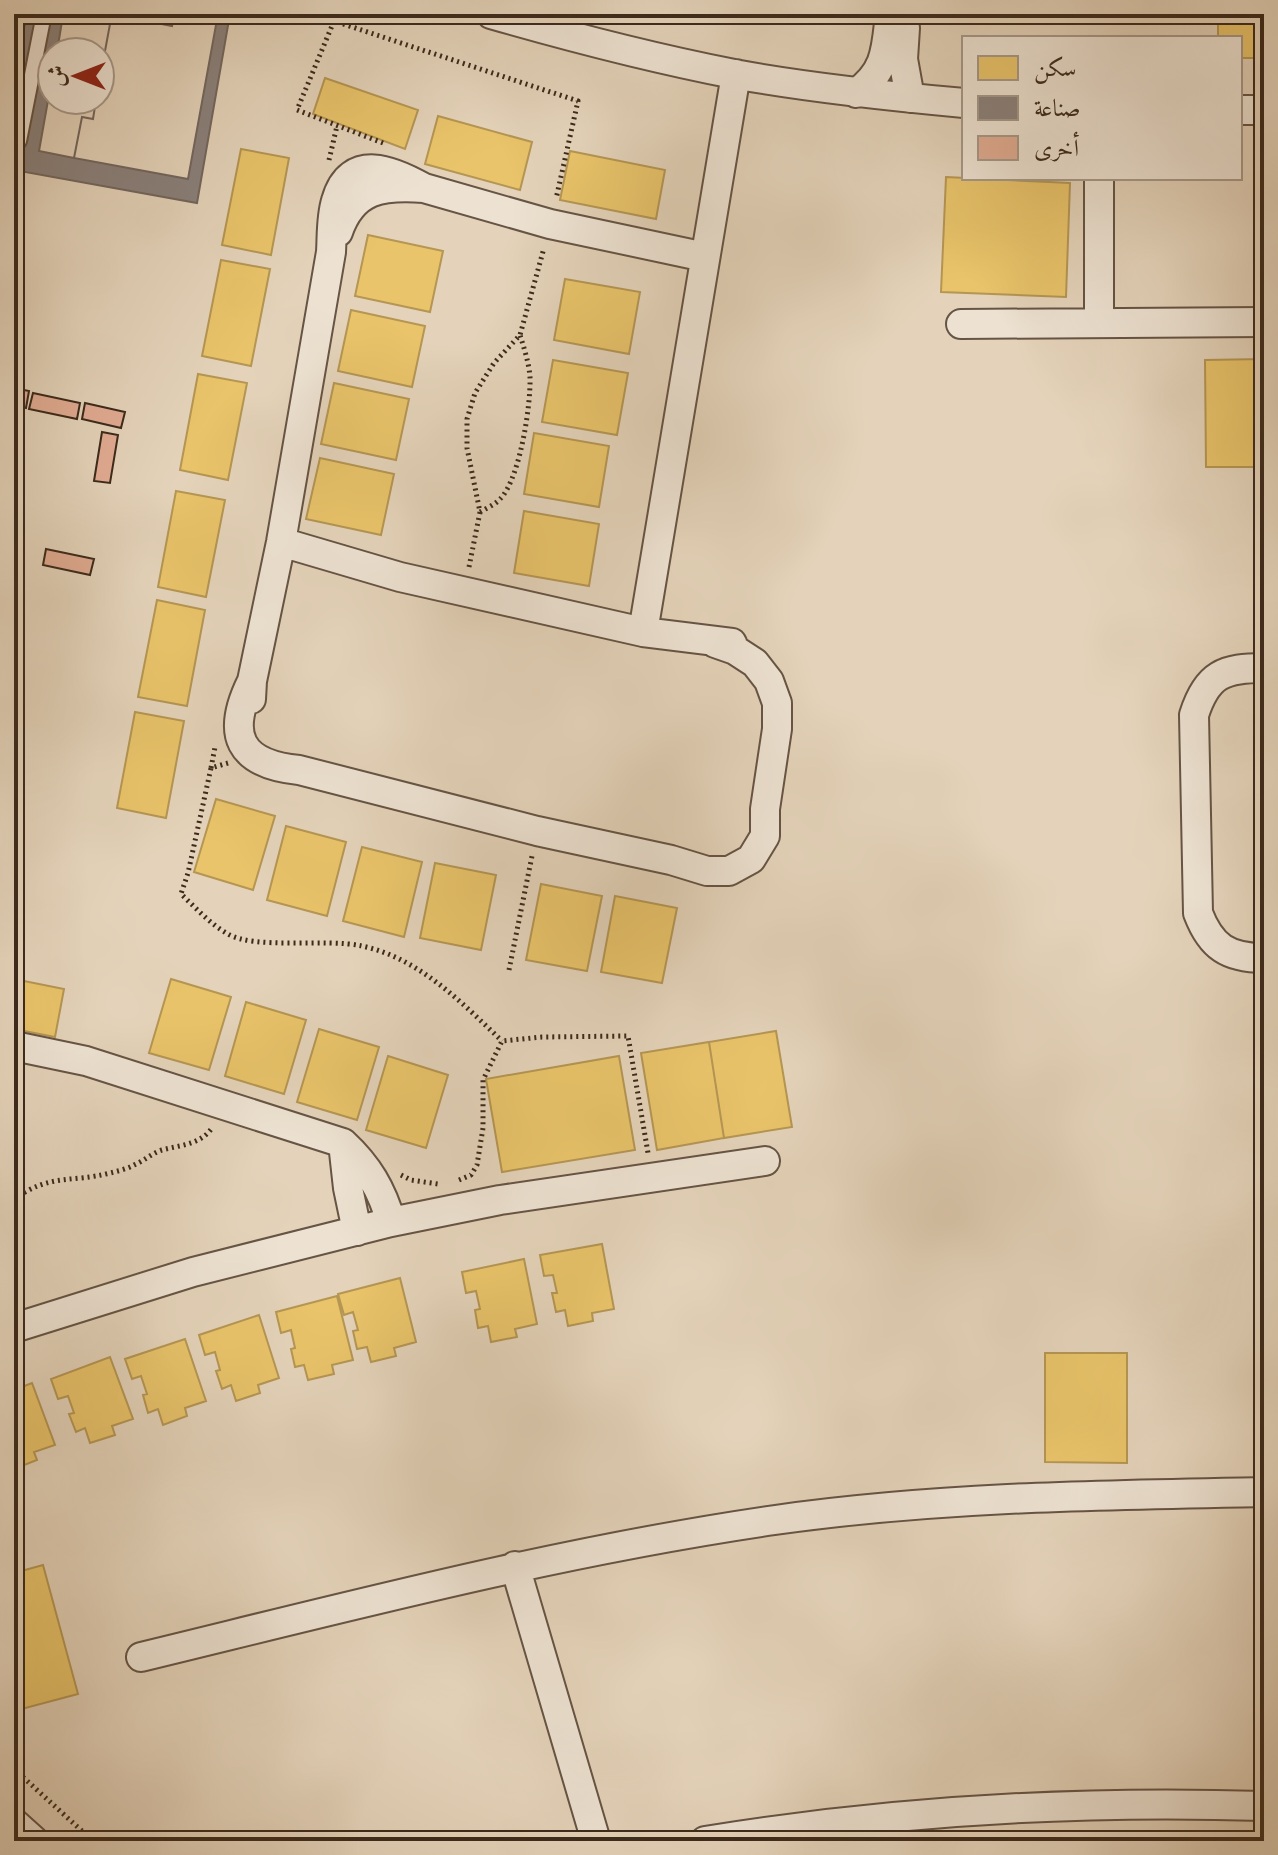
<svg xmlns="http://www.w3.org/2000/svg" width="1278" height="1855" font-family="'Gentium Book Plus',Amiri,serif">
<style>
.homes{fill:#e9c46a;stroke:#b59653;stroke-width:2}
.industry{fill:#8a817c;stroke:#73675f;stroke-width:2;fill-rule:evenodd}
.building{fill:#e1ac93;stroke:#3c2a1c;stroke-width:2}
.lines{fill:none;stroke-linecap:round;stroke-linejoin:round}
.lane-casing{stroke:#665444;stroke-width:18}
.street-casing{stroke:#665444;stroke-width:32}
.path{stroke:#3c2a1c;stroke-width:5;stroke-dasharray:2 4;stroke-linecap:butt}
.lane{stroke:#ede2d2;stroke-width:14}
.street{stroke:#ede2d2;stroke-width:28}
</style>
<rect width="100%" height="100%" fill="#e4d3ba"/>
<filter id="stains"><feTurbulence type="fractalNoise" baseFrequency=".0025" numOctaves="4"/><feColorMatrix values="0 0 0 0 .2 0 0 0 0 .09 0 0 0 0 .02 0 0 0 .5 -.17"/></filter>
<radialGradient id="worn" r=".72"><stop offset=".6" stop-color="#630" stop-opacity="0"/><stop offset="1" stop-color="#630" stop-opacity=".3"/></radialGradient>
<path class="homes" d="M1218 14H1264V58H1240V38H1218Z
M325 78 418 110 405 149 313 114Z
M438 116 532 142 520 190 425 164Z
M241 149 289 158 271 255 222 245Z
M570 151 665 170 656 219 560 200Z
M946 177 1070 183 1066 297 941 292Z
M368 235 443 251 430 312 355 296Z
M221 260 270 269 251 366 202 356Z
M565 279 640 292 629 354 554 340Z
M351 310 425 326 412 387 338 371Z
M1264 359V467H1206L1205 360Z
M553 360 628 373 617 435 542 422Z
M198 374 247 383 228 480 180 470Z
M334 383 409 399 396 460 321 444Z
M534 433 609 446 599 507 524 494Z
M320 458 394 474 381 535 306 519Z
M176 491 225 500 206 597 158 587Z
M524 511 599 524 589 586 514 573Z
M157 600 205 610 187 706 138 697Z
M135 712 184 721 166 818 117 808Z
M216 799 275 816 253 890 194 872Z
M286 826 346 842 327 916 267 900Z
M362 847 422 862 404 937 343 921Z
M435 863 496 875 481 950 420 938Z
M541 884 602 896 587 971 526 960Z
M615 896 677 908 662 983 601 972Z
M14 979 64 989 55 1037 14 1029Z
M171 979 231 997 209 1070 149 1053Z
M246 1002 306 1020 284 1094 225 1076Z
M319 1029 379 1047 357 1120 297 1102Z
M776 1031 792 1127 724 1138 709 1042Z
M709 1042 724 1138 657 1150 641 1053Z
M388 1056 448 1075 426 1148 366 1130Z
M619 1056 635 1150 502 1172 486 1079Z
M602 1244 614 1309 592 1313 593 1321 568 1326 565 1310 556 1312 552 1293H557L553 1275 544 1276 540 1255Z
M524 1259 537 1324 515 1329 517 1337 491 1342 488 1326 478 1328 475 1310 480 1309 476 1291 466 1293 462 1272Z
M400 1278 416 1342 394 1348 396 1356 371 1362 367 1347 357 1349 353 1331 358 1330 353 1312 344 1315 338 1294Z
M337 1296 353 1360 332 1365 334 1374 308 1380 304 1365 295 1367 291 1349 295 1348 291 1330 281 1333 276 1312Z
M259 1315 279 1378 258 1385 260 1393 236 1401 231 1385 222 1389 216 1371 220 1370 215 1352 205 1355 199 1335Z
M185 1339 206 1401 185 1408 187 1416 163 1425 158 1409 148 1413 143 1395 147 1394 141 1376 132 1379 125 1359Z
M1045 1353H1127V1463L1045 1462Z
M110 1357 133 1419 112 1426 115 1435 90 1443 85 1428 76 1432 69 1414 74 1413 68 1396 58 1399 51 1379Z
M32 1383 55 1445 34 1452 37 1460 14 1469V1390Z
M43 1565 78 1694 14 1711V1573Z"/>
<path class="industry" d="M14 14H230L197 203 14 170ZM52 52H100V100H52Z
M96 14H111L172 26 175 14H218L188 179 74 158 82 117 93 119 96 100H100V78L110 24 95 21Z
M63 15 110 24 100 78V52H57Z
M52 78V100H96L93 119 82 117 74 158 39 151Z"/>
<path class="building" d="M14 14H26L22 41 14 39Z
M14 45 20 52 14 64Z
M14 388 29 391 26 408 14 405Z
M33 393 80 403 77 419 29 409Z
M85 403 125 412 121 428 82 419Z
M102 432 118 435 110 483 94 481Z
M14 544 20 545 18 557 14 556Z
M46 549 94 559 90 575 43 565Z"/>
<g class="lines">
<g class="lane-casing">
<path id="lane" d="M19 141 44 14"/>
</g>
<g class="street-casing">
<path id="street" d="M491 14C571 37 652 58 734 74 810 88 887 96 964 103
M905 28 903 59 910 98
M856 93C887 71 886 48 890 14
M1240 110H1264
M1099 178V323
M338 232C353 188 383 185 424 188L550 224 705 257
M961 324 1264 322
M281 542 400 577 643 632 732 643
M643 632 736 74
M1264 668C1224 668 1207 674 1194 715L1198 913C1211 947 1228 958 1264 958
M252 681C225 735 239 764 299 770L537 831 671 860 707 871H729L751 859 765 836V809L777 729V703L769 681 755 663 735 650 715 643
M251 699 252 681 281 542 331 252C332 235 331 217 336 201 350 151 394 171 424 188
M14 1046 86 1061 343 1143C368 1166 382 1190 391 1222
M343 1143 348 1188 357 1231
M14 1328 193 1272 391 1222 500 1200 765 1161
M515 1566 596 1841
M141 1657C351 1606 560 1551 775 1520 937 1497 1100 1495 1264 1492
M14 1823 34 1841
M705 1841C891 1811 1076 1800 1264 1806"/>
</g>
<path class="path" d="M383 143 297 110 334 21 578 101 556 199
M329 160 337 126
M480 512C487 508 496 504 501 498 520 477 531 405 530 377 529 363 524 348 520 335
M469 567 480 512 467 448V419L475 393 494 363 520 335 544 248
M228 763 211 768 188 873 181 894C196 908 210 924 228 934 255 950 326 938 362 946 419 958 461 1002 502 1041
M211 768 215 747
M509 970 532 856
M401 1175 411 1180 438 1184
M459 1180 471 1175 477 1165 483 1128V1080L502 1041 542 1037 628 1036 648 1153
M14 1199C51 1173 72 1183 110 1173 118 1171 127 1169 134 1165 144 1161 152 1153 162 1150 180 1145 200 1145 212 1128
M14 1769 93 1841"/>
<use href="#lane" class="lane"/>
<use href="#street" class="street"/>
</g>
<rect width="1278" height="1855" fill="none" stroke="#e4d3ba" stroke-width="48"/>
<rect x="16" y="16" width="1246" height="1823" fill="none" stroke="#3c2a1c" stroke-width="4"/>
<rect x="24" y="24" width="1230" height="1807" fill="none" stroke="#3c2a1c" stroke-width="2"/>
<rect x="962" y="36" width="280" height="144" fill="#ede2d2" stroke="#a69889" stroke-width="2"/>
<rect x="978" y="56" width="40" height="24" fill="#e9c46a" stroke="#a69889" stroke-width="2"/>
<text x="1034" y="76" font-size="24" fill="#3c2a1c">سكن</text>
<rect x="978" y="96" width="40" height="24" fill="#8a817c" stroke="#a69889" stroke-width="2"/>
<text x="1034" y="116" font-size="24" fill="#3c2a1c">صناعة</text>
<rect x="978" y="136" width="40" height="24" fill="#e1ac93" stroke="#a69889" stroke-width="2"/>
<text x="1034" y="156" font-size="24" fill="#3c2a1c">أخرى</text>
<g transform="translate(76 76) rotate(270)"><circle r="38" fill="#ede2d2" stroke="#a69889" stroke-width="2"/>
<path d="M0-6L14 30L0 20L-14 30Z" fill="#8f2418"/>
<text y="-12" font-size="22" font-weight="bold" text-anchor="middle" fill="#3c2a1c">ش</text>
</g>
<rect width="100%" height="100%" filter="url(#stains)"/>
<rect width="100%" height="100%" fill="url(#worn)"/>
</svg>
